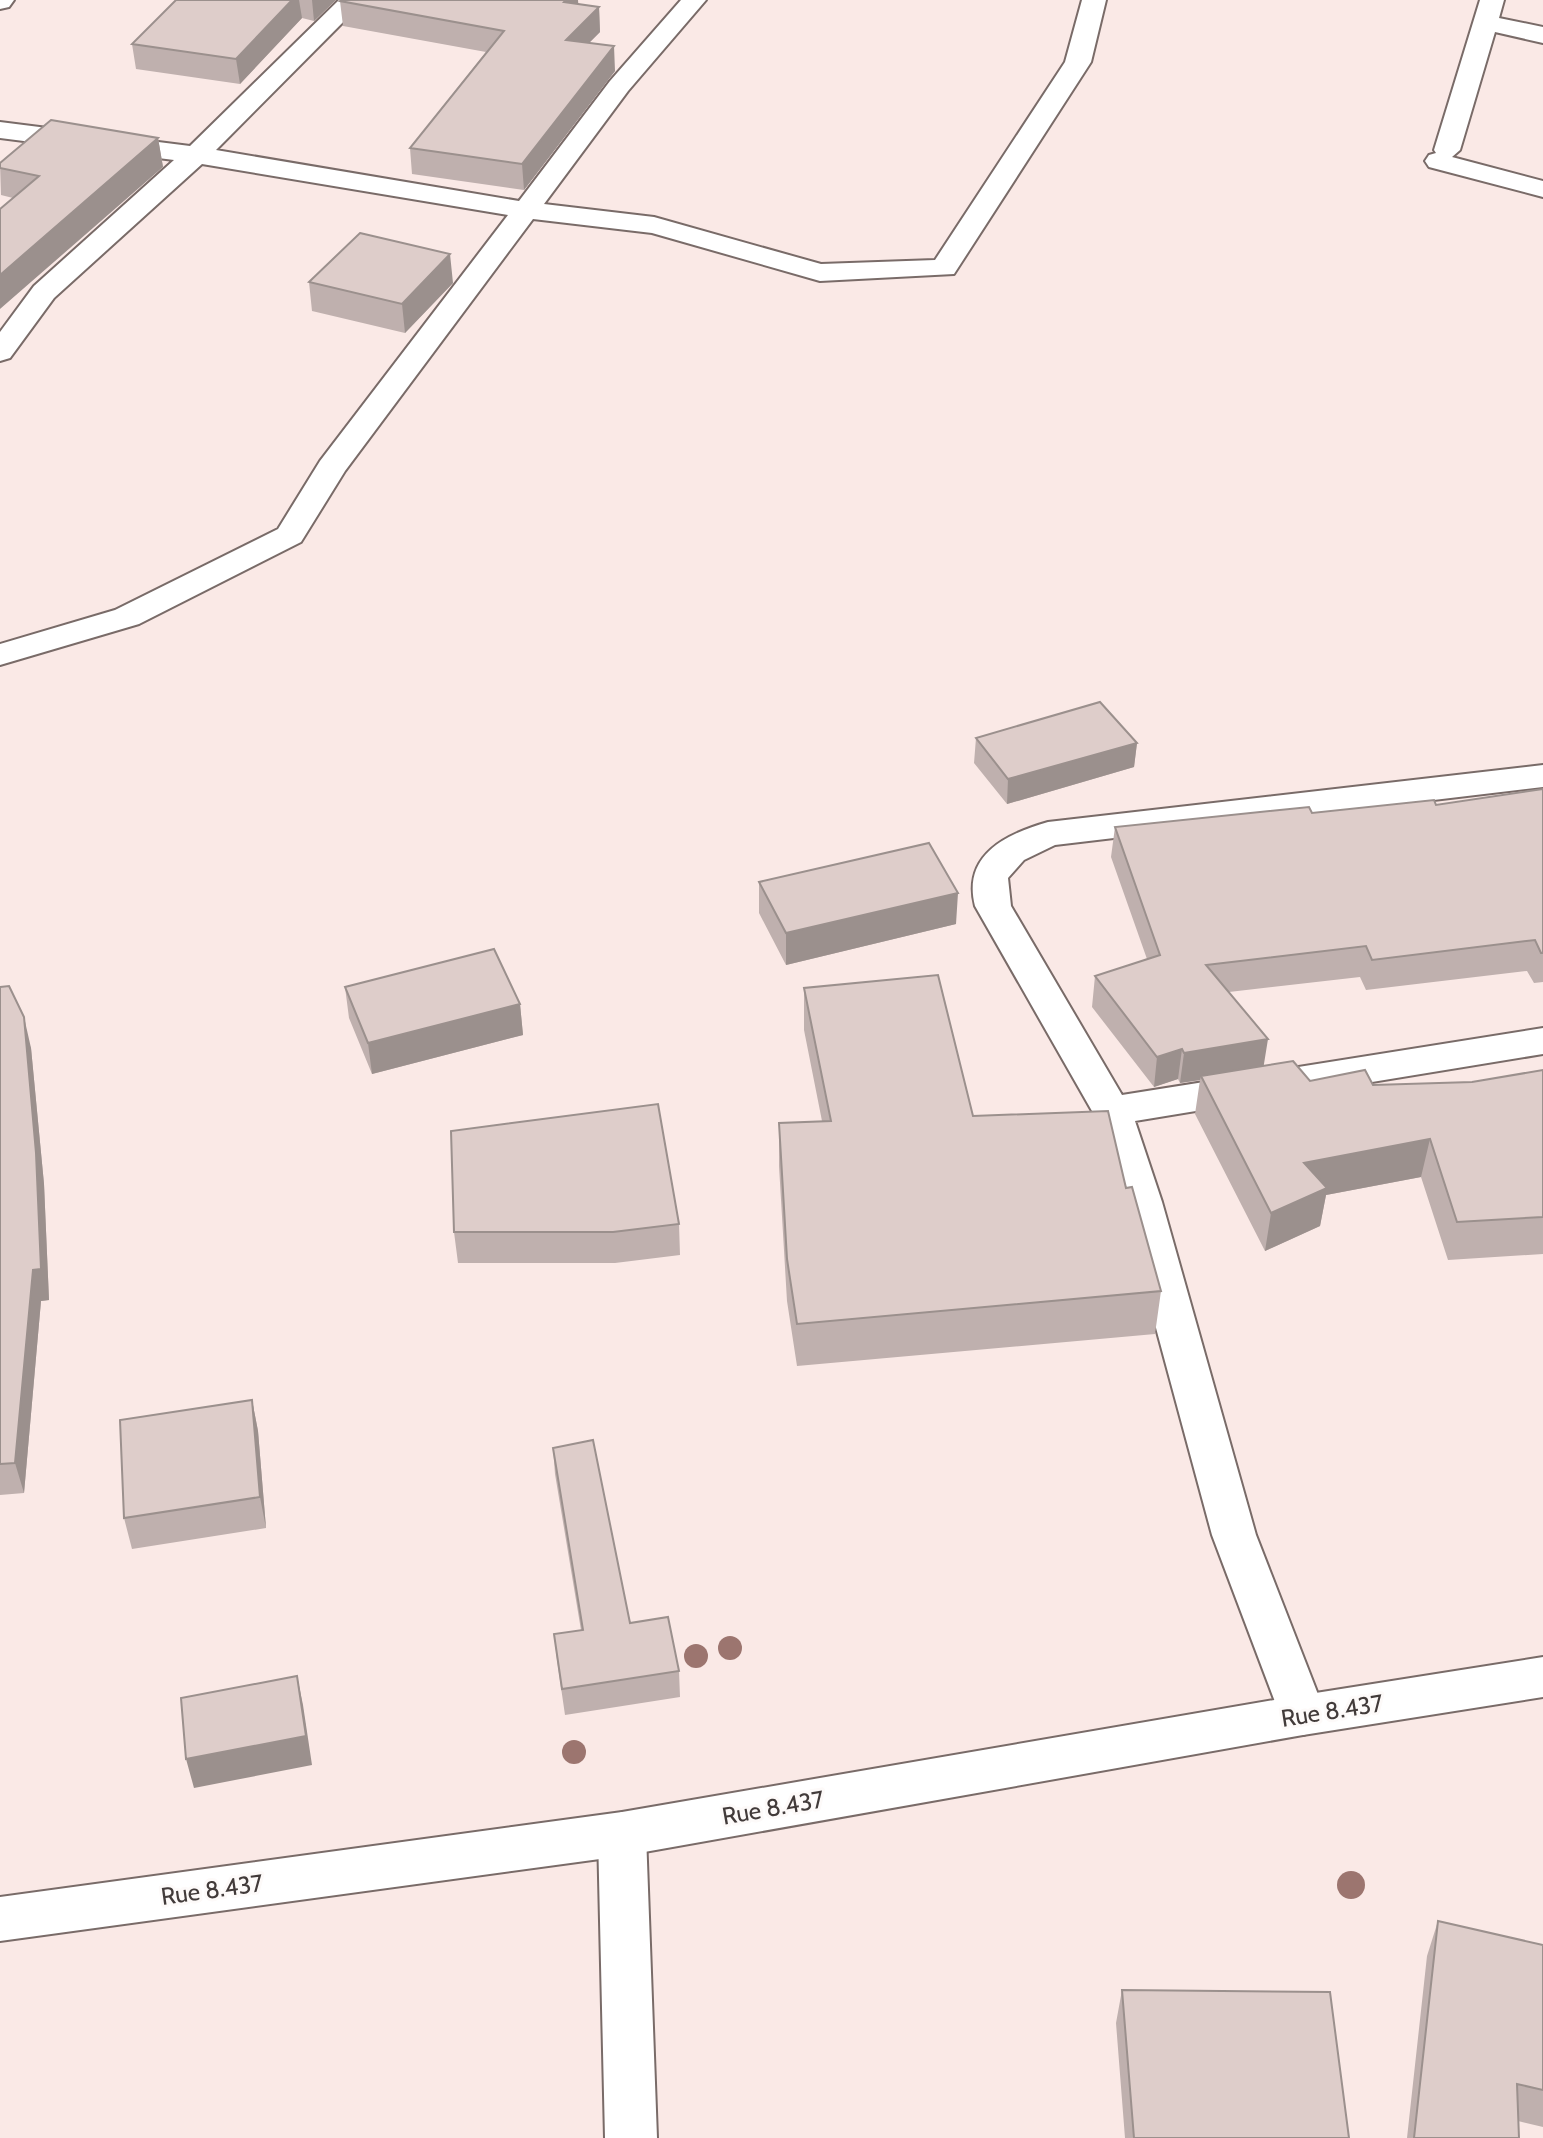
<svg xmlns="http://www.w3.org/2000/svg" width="1543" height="2138" font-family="Cabin,sans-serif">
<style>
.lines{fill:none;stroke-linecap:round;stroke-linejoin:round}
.minor-casing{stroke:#796b68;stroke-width:4}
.secondary-casing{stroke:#796b68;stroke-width:4}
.minor{fill:#fff;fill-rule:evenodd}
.secondary{fill:#fff;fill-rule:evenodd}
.tree{fill:#9c756f}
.wall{fill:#bfb0ae}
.shaded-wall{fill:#9b908d}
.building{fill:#decdca;stroke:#9b908d;stroke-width:2}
.labels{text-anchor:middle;stroke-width:6;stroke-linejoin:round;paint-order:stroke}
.near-street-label{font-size:24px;fill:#423b3a;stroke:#fdfaf9}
</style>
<rect width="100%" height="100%" fill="#fae9e6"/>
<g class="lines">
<g class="minor-casing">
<path id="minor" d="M0 0H14L9 7 0 9Z
M339 0H365L216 150 519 201 610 81 681 0H706L628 91 544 204 654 217 821 264 935 260 1065 62 1082 0H1106L1091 62 954 274 820 281 652 233 533 219 345 471 301 542 139 624 0 665V644L115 610 278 529 320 461 508 215 202 164 54 298 10 358 0 361V332L34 286 174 160 0 138V122L190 146Z
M1480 0H1504L1499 18 1543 27V43L1495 32 1460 150 1452 157 1543 181V197L1429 167 1425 161 1429 155 1436 153 1434 150Z
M1543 765V787L1055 845 1024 860 1008 878 1011 906 1122 1095 1543 1028V1054L1135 1121 1162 1202 1256 1535 1326 1715 1320 1729 1303 1735 1286 1729 1280 1715 1212 1535 1122 1202 1092 1111 975 906C962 855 1006 834 1048 822Z
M622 1812 639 1819 646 1834 657 2138H605L598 1834 605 1819Z"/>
</g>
<g class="secondary-casing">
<path id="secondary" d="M1543 1657V1697L1303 1735 622 1856 0 1941V1897L622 1812 1303 1695Z"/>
</g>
<use href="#minor" class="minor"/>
<use href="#secondary" class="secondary"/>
</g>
<g class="tree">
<circle cx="730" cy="1648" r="12"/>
<circle cx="696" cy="1656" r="12"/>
<circle cx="574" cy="1752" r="12"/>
<circle cx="1351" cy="1885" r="14"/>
</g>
<path class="wall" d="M176 0H336L314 21 302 18 240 84 136 69 132 44Z
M578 0V4L599 7 600 32 589 43 615 71 524 190 412 174 410 148 486 52 343 26 340 1Z
M158 138 163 167 13 198 1 195 0 163Z
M309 282 453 283 405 333 312 311Z
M976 738 1137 743 1134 767 1007 804 974 763Z
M1543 789V982L1534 983 1527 971 1366 990 1360 977 1229 992 1264 1066 1310 1081 1373 1085 1472 1082 1543 1070V1254L1448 1260 1421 1177 1326 1195 1320 1226 1265 1251 1195 1114 1200 1080 1180 1083 1178 1079 1154 1087 1092 1007 1095 976 1147 959 1111 857 1115 827 1312 813 1436 805Z
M759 882 956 924 786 965 759 913Z
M0 987 31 1048 44 1184 49 1300 41 1301 24 1493 0 1495Z
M345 987 520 1004 523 1035 372 1074 349 1018Z
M804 988 973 1116 1126 1188 1161 1291 1155 1334 797 1366 787 1301 779 1166V1123L822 1121 804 1030Z
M679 1224 680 1255 615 1263H458L454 1232Z
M252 1400 258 1431 266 1528 132 1549 124 1518Z
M553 1448 630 1623 679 1671 680 1697 565 1715 557 1660 554 1634 581 1630 555 1474Z
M1438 1921 1543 1945V2127L1518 2121 1519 2138H1407L1427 1956Z
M1122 1990 1349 2138H1125L1116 2023Z"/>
<path class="shaded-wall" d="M292 0H299L302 18 240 84 236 59Z
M312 0H336L314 21Z
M566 0H578L579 13 564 2Z
M599 7 600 32 567 65 566 40Z
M614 46 615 71 524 190 522 164Z
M158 138 163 167 0 309V275Z
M450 254 453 283 405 333 402 304Z
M1137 743 1134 767 1007 804 1008 779Z
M958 893 956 924 786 965V933Z
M520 1004 523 1035 372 1074 368 1043Z
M24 1017 31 1048 44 1184 49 1300 41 1301 24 1493 15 1463 33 1270Z
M1268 1039 1263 1070 1201 1076 1200 1080 1180 1083 1184 1053Z
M1182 1049 1178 1079 1154 1087 1157 1057Z
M1430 1139 1421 1177 1326 1195 1320 1226 1265 1251 1271 1213 1304 1163Z
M252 1400 258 1431 266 1528 260 1497Z
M297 1676 303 1705 312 1765 194 1788 186 1759Z"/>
<path class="building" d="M176 0H292L236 59 132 44Z
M341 0H566L564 2 599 7 566 40 614 46 522 164 410 148 504 31 340 1Z
M51 120 158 138 0 275V209L39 176 0 168V163Z
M360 233 450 254 402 304 309 282Z
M1100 702 1137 743 1008 779 976 738Z
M1543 789V953H1541L1535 940 1372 960 1366 946 1206 965 1268 1039 1184 1053 1182 1049 1157 1057 1095 976 1160 955 1115 827 1309 807 1312 813 1434 800 1436 805Z
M929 843 958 893 786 933 759 882Z
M494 949 520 1004 368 1043 345 987Z
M938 975 973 1116 1108 1111 1126 1188 1132 1187 1161 1291 797 1324 787 1259 779 1123 831 1121 804 988Z
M9 986 24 1017 36 1153 41 1269 33 1270 15 1463 0 1464V987Z
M1293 1061 1310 1081 1365 1070 1373 1085 1472 1082 1543 1070V1217L1457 1222 1430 1139 1304 1163 1327 1188 1271 1213 1201 1076Z
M658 1104 679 1224 613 1232H454L451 1131Z
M252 1400 260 1497 124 1518 120 1420Z
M593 1440 630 1623 668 1617 679 1671 562 1689 554 1634 583 1630 553 1448Z
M297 1676 306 1736 186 1759 181 1698Z
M1438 1921 1543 1945V2090L1517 2084 1519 2138H1414Z
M1122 1990 1330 1992 1349 2138H1134Z"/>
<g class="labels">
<g class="near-street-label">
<text transform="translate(1332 1711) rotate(-9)" y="8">Rue 8.437</text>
<text transform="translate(773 1808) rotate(-10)" y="8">Rue 8.437</text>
<text transform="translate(212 1890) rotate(-8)" y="8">Rue 8.437</text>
</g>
</g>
</svg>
